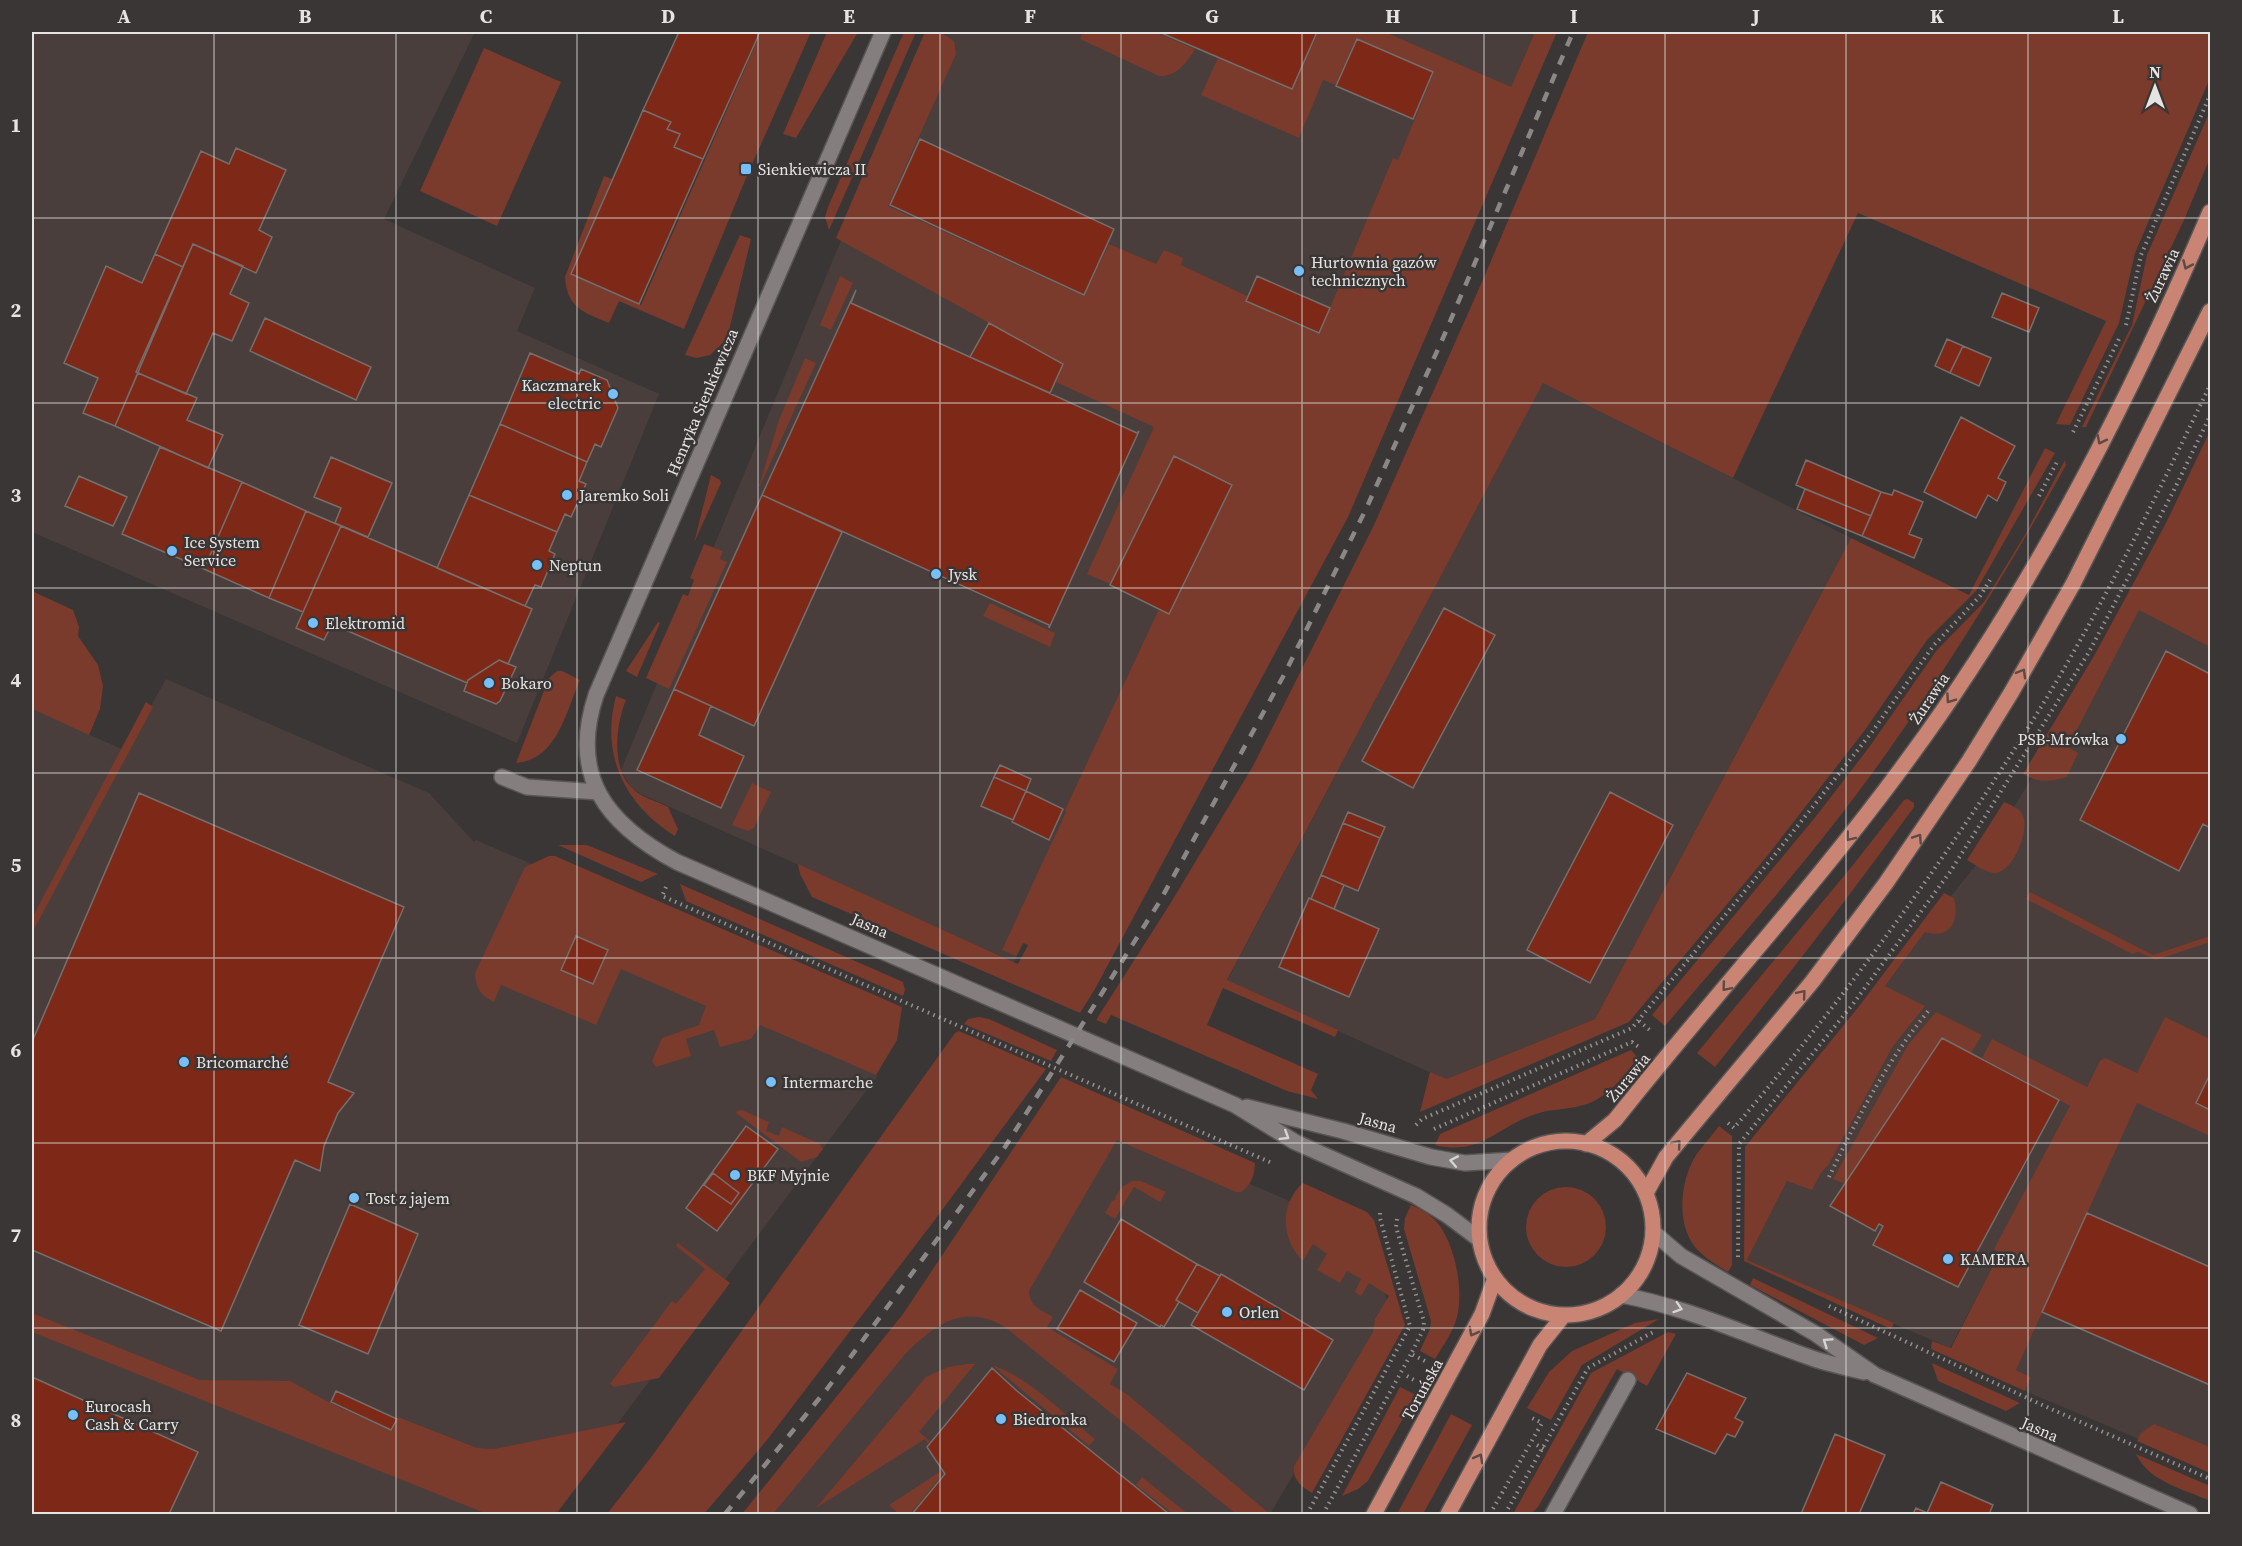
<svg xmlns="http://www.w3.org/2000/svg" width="2242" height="1546" font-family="'Source Serif 4',serif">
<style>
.built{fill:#493e3b}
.green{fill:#7a3a2c}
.building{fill:#7e2917;stroke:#746f6e;stroke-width:1.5}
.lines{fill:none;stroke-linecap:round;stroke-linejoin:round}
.minor-casing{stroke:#585554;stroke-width:18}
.tertiary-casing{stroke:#585554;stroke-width:18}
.primary-casing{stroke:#585554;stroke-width:18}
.path{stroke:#949190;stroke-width:4;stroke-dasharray:1.5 4.5;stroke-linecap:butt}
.minor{stroke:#847f7e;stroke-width:15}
.tertiary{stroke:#847f7e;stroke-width:15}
.primary{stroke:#c98474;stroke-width:15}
.rail{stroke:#8b8787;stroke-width:4.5;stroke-dasharray:10 10;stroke-linecap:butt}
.oneway{stroke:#5e4a45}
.oneway2{stroke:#d7d4d4}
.grid{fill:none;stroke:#e6e3e3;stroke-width:1.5;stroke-opacity:0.55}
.poi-dot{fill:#78bff7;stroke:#3a3635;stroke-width:2}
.labels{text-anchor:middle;stroke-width:5;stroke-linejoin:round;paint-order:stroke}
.poi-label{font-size:16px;fill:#e6e3e3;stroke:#3a3635;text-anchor:start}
.street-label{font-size:16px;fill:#e6e3e3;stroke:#3a3635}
.neatline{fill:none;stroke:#e6e3e3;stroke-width:2}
.grid-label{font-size:20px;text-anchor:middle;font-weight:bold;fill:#e6e3e3}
</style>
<rect width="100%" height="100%" fill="#3a3635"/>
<path class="built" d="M32 32H475L384 219 535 288 517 331 659 394 517 743 32 532Z
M932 32H1535L1492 132 1088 820 1014 962 641 794 631 788 621 770 845 231Z
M1543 382 1851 538 1595 1019 1447 1080 1227 981Z
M2138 606 2210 645V1469L2025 1391 2031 1377 2016 1370 2090 1081 1950 1348 1747 1260 1885 986 1951 896 1985 854Z
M166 679 429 793 474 842 476 840 534 865 510 917 878 1075 550 1514H32V709L126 751Z
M1087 1112 1362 1233 1391 1310 1270 1514H770Z"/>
<path class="green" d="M761 32H811L746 178 684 329 619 301 609 323C583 312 567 308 565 277L604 176 612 179 571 275 641 305Z
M827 32H858L796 138 783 134Z
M904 32H916L829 230 825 217 828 207Z
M925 32H940L954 41 956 54 888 206 1084 296 1109 244 1156 264 1164 250 1183 258 1181 265 1247 296 1246 301 1319 334 1393 158 1398 160 1434 72 1356 39 1336 85 1323 80 1299 138 1201 95 1218 58 1292 89 1318 32H1385L1511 87 1535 32H1557L1348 517 1095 989 1080 1013 812 897 800 874 798 864 1018 964 1028 945 1023 943 1016 956 1002 950 1066 812 1065 810 1159 609 1169 614 1233 485 1174 456 1110 584 1087 574 1154 427 1056 382 1063 364 836 238Z
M1083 32H1155L1195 49C1187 63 1176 77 1159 76L1080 39Z
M1588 32H2210V78L2135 253 2119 323 2070 425 2056 424 2106 321 1858 213 1733 478 1543 383 1227 980 1338 1030 1335 1037 1223 988 1207 1025 1318 1074 1311 1090 1318 1099 1287 1091 1111 1015 1106 1024 1096 1020 1170 904 1253 766 1374 525 1485 275Z
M484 48 561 82 497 226 420 191Z
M2210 111V158L2184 220 2086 427H2082L2132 325 2147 255Z
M740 235 751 239 727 339 710 355 697 358 685 355Z
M840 276 853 283 831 330 820 325Z
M805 358 816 363 760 486H759L779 420Z
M2210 431V647L2139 610 2068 747 2078 753 2067 777C2050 782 2039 783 2023 774L2094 656 2166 523Z
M2045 448 2055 453 1976 591 1927 640 1865 730 1768 855 1629 1022 1420 1112 1430 1072 1447 1079 1595 1019 1851 538 1969 595Z
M2065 460 2066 465C2011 565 1952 661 1886 754 1819 849 1740 937 1665 1026L1652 1015 1817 815 1870 746 1937 650 1984 602 2026 533Z
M711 475 720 480 721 483 694 543Z
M704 544 723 551 720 559 727 562 669 689 646 678 683 594 688 596 694 580 690 578Z
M32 591 73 610 79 627 78 636 98 665 103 686 100 709 89 735 32 709Z
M990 603 1055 633 1050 647 983 616Z
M658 622 660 623 637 677 626 671Z
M557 671H562L580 680C566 712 557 760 516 763L549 678Z
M616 696 626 700C616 724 611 766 631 787 640 797 656 801 668 807L678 829 675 836C625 805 600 755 616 696Z
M146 702 153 707 32 933V918Z
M752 783 771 792 754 828 748 831 732 825Z
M1908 799 1914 803V807C1850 896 1783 982 1715 1067L1697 1053 1853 865 1904 800Z
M2004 802C2011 805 2020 808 2023 816 2030 831 2012 875 1993 873 1985 872 1974 864 1967 860Z
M558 845H587L658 874 641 882Z
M549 856H555L902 1007 897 1040 876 1075 760 1025 751 1039 720 1047 714 1030 686 1039 691 1056 656 1067 652 1061 662 1038 699 1025 706 1006 621 969 596 1025 501 985 494 1002C481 996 475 987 475 973L525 867Z
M680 884 903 982 905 990 903 996 686 901Z
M2030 892 2153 955 2210 936V942L2156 960 2138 952 2132 954 2026 899Z
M1944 893 1954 898C1960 920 1951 940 1925 932L1885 986 1925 1006 1893 1046 1829 1164 1821 1173 1812 1190 1787 1181 1747 1260 1894 1323 1891 1329 1744 1261 1745 1147 1860 1005Z
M1936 1012 1982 1035 1971 1053 1942 1038 1845 1184 1833 1179 1908 1045Z
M979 1017 989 1019 1057 1050 1051 1061 964 1024 968 1019Z
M2165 1017 2210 1039V1072L2196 1103 2210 1110V1136L2137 1103 2016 1370 2031 1377 2025 1391 1931 1349 1932 1341 1951 1348 1999 1254 1994 1249 2070 1106 1982 1058 1992 1039 2087 1087 2100 1061 2105 1058 2137 1073Z
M959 1031 1046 1069 937 1217 767 1440 704 1514H607L652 1456 955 1033Z
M1631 1050 1638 1058C1626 1073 1614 1090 1596 1100 1576 1111 1554 1107 1533 1115 1494 1129 1480 1156 1435 1145L1440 1134Z
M1061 1077 1255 1163C1255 1174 1251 1186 1241 1192H1236L1117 1140 1029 1291C1030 1307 1041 1310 1053 1317L1047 1327 1118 1369 1110 1384 1128 1395 1270 1514H1236L1005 1327C965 1303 936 1324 907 1352L773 1514H742L903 1314Z
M742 1110 769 1122 766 1131 779 1136 782 1127 820 1144 823 1149 817 1157 801 1162 736 1113 737 1111Z
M1719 1126 1732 1136V1265L1728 1272C1717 1265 1704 1258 1695 1247 1676 1223 1680 1181 1696 1155 1703 1145 1712 1136 1719 1126Z
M1132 1181H1141L1166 1192 1160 1202 1134 1187 1115 1219 1105 1213 1112 1201 1116 1199 1115 1197 1123 1186Z
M1303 1183 1367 1212 1374 1220 1405 1325 1312 1493C1301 1487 1292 1479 1294 1466L1373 1332 1375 1319 1389 1296 1369 1283 1361 1296 1355 1292 1361 1279 1347 1271 1340 1283 1317 1270 1327 1254 1313 1244 1303 1261C1281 1240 1279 1204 1303 1183Z
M1526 1227a40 40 0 1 1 80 0a40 40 0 1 1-80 0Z
M1411 1205C1420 1209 1428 1213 1435 1220 1455 1241 1464 1290 1457 1317 1453 1332 1443 1346 1435 1359L1420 1351 1430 1329 1431 1321 1404 1229 1405 1218Z
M678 1243 730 1283 659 1378 614 1387 610 1384 672 1301 676 1304 705 1269 676 1246Z
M1753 1278 1878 1338 1864 1345 1750 1285Z
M32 1313 200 1380 290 1381 334 1405 392 1431 398 1417 477 1448 494 1449 626 1422 556 1514H487L32 1332Z
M1659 1319 1582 1365 1551 1420 1527 1408 1549 1372 1572 1351 1635 1323Z
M1668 1332 1676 1334 1647 1386 1617 1369 1538 1507 1531 1514H1513L1591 1373Z
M1932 1363 2020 1403 2006 1411 1938 1381Z
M967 1364H975L919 1432 930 1441 928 1444 925 1439 816 1508 926 1377 948 1367Z
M992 1365C1029 1377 1065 1415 1095 1439L1089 1446Z
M1400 1387 1416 1395 1368 1481 1358 1489 1342 1496Z
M1451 1414 1472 1425 1423 1514H1397Z
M2154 1424 2210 1447V1473L2137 1441 2141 1433Z
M2136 1454 2210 1486V1501C2184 1489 2149 1482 2136 1454Z
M941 1471 943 1474 910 1514H899L889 1505Z
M1142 1477 1188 1514H1173L1136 1485Z"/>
<path class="building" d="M679 32H760L703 159 674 147 680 134 667 129 671 122 643 110Z
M1159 32H1317L1292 89Z
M1357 39 1433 72 1413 119 1336 86Z
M643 110 671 122 667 129 680 134 674 147 703 159 639 304 571 274Z
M920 139 1114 229 1084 295 890 205Z
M236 148 286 170 259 230 272 237 256 273 193 244 183 267 155 254 201 151 229 164Z
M193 244 243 266 230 294 249 303 232 341 213 333 186 394 136 372Z
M155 254 183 267 115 426 83 413 98 378 64 363 106 266 142 283Z
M1257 276 1330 308 1319 333 1246 301Z
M856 290 851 303 1137 433 1139 431 1049 628V625L762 495Z
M2002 293 2039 308 2029 332 1992 317Z
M265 318 371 367 356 400 250 351Z
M989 323 1063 364 1050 393 970 357Z
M1947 339 1963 346 1950 373 1935 366Z
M1963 346 1991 358 1979 386 1950 373Z
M530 353 579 374 581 369 607 380 618 408 601 447 595 444 587 462 500 424Z
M138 373 197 398 187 420 223 435 208 468 115 426Z
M1961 417 2015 446 1998 478 2006 482 1997 501 1988 495 1976 518 1924 492Z
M500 424 587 462 579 481 586 484 571 517 565 514 557 532 469 495Z
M160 447 242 482 204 569 122 534Z
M1174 456 1232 485 1169 614 1110 585Z
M331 457 392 483 368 537 335 523 341 508 314 497Z
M1806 460 1881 492 1871 516 1796 485Z
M79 476 127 497 113 526 65 506Z
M242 482 306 511 269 598 204 569Z
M1805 489 1871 516 1862 536 1797 509Z
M1894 490 1923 502 1909 534 1922 539 1914 558 1862 536 1881 492 1892 495Z
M469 495 557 532 549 551 555 554 541 587 535 585 525 606 437 568Z
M762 495 842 532 754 726 674 689Z
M306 511 341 526 303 612 269 598Z
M341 526 532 609 508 664 499 660 468 680 467 683 332 624 324 640 296 628Z
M1444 608 1495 635 1413 788 1362 761Z
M2166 651 2210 674V828L2203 824 2179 871 2080 820Z
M499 660 516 667 500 701 496 704 464 691 468 680Z
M674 689 711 706 699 735 744 756 721 808 637 770Z
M1000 765 1031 779 1026 791 994 777Z
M994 777 1026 791 1013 820 981 806Z
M1026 791 1063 809 1049 840 1012 822Z
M1610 792 1673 825 1590 983 1527 950Z
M139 793 404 907 328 1082 354 1093 338 1113 324 1146 320 1171 295 1160 221 1331 32 1250V1042Z
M1348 812 1385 827 1380 838 1343 823Z
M1343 823 1380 838 1358 891 1321 875Z
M1321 875 1344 885 1334 909 1311 899Z
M1309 898 1379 929 1349 997 1279 967Z
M576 936 608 950 593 984 561 970Z
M1942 1038 2059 1100 1958 1287 1873 1245 1883 1226 1879 1224 1875 1231 1830 1206Z
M2210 1074V1110L2196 1103Z
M746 1126 778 1149 717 1231 686 1208Z
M713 1173 739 1193 731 1204 704 1185Z
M350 1204 418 1234 368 1354 299 1325Z
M2087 1213 2210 1267V1385L2042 1312Z
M1121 1219 1197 1264 1176 1300 1179 1302 1164 1327 1161 1325 1160 1327 1084 1282Z
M1197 1264 1220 1276 1198 1313 1176 1300Z
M1221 1274 1333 1340 1304 1390 1191 1325Z
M1080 1290 1137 1323 1114 1362 1057 1329Z
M992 1368 1017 1391 1169 1514H912L945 1474 927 1447Z
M1687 1373 1746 1398 1735 1418 1743 1422 1735 1437 1727 1434 1715 1454 1656 1429Z
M32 1377 198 1452 169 1514H32Z
M336 1391 397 1419 391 1430 331 1402Z
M1835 1434 1885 1455 1859 1514H1801Z
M1941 1482 1993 1505 1989 1514H1913L1916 1508 1927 1513Z"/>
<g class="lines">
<g class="minor-casing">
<path id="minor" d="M883 32 596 695C569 776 606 824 677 862L1235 1105 1295 1142 1416 1196 1447 1215 1479 1239
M502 777 527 787 598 792
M1247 1107 1343 1131 1431 1157 1465 1163 1512 1160
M1553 1514 1628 1380"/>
</g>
<g class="tertiary-casing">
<path id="tertiary" d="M1653 1232 1681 1256 1816 1334 1875 1375 2190 1514
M1621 1295C1686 1307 1744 1334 1806 1356 1824 1363 1845 1367 1864 1372"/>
</g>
<g class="primary-casing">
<path id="primary" d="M1479 1228a87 87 0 1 1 174 0a87 87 0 1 1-174 0Z
M1586 1144 1615 1120 1627 1105C1720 989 1821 879 1909 758 2032 591 2129 402 2210 212
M1646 1193 1666 1157 1812 982 1886 883 1969 761 2011 693 2073 584 2210 311
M1374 1514 1482 1314 1495 1278
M1448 1514 1540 1345 1564 1315"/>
</g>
<path class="path" d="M2126 325 2141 255 2210 95
M2073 432 2120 337
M2039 496 2058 460
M666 887 662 896 1272 1163
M1639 1021 1652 1032
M1728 1123 1734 1128C1849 993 1953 850 2046 699 2107 598 2159 491 2210 385
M1416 1125 1422 1119 1632 1028 1773 857 1872 732 1934 645 1980 596 1990 580
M1434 1129 1632 1042 1640 1048
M1829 1177C1857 1118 1888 1059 1930 1009
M1397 1219 1396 1227 1424 1322 1423 1330 1411 1354 1427 1362
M1738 1257 1739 1144 1853 1004 1950 872 2089 652 2174 490 2210 416
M1829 1306 2051 1409 2210 1479
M1407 1376 1416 1381
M1537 1445 1544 1449
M1307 1514 1410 1326 1380 1218V1210
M1323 1514 1411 1354
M1490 1514 1542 1423 1532 1418
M1505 1514 1588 1368 1655 1331"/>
<use href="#minor" class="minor"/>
<use href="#tertiary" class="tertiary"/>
<use href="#primary" class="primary"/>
<path class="rail" d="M725 1514 827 1389 1005 1147 1160 901 1285 673 1366 509 1443 338 1573 32"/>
</g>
<defs><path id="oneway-chevron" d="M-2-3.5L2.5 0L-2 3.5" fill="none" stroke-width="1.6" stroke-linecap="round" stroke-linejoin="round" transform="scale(1.5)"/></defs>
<g class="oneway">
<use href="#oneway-chevron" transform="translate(2187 265) rotate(114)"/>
<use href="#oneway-chevron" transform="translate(2101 440) rotate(117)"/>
<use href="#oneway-chevron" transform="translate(2022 673) rotate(-60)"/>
<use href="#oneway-chevron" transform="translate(1950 699) rotate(125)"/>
<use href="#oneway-chevron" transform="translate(1850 837) rotate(128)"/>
<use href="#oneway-chevron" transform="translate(1918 838) rotate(-56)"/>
<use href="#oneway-chevron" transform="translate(1726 987) rotate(130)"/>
<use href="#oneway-chevron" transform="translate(1802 994) rotate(-50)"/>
<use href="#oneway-chevron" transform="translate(1677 1144) rotate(-50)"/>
<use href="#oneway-chevron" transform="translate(1473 1332) rotate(118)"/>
<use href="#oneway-chevron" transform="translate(1479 1458) rotate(-61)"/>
</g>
<g class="oneway2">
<use href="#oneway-chevron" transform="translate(1285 1136) rotate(32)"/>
<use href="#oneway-chevron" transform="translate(1454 1161) rotate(-169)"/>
<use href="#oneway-chevron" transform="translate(1678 1308) rotate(18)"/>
<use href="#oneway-chevron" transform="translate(1827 1342) rotate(-146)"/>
</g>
<path class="grid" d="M214 32V1514M396 32V1514M577 32V1514M758 32V1514M940 32V1514M1121 32V1514M1302 32V1514M1484 32V1514M1665 32V1514M1846 32V1514M2028 32V1514M32 218H2210M32 403H2210M32 588H2210M32 773H2210M32 958H2210M32 1143H2210M32 1328H2210"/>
<g class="poi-dot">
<rect x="740" y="163" width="12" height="12" rx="3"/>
<circle cx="1299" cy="271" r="6"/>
<circle cx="613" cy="394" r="6"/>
<circle cx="567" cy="495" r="6"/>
<circle cx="172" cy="551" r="6"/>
<circle cx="537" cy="565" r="6"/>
<circle cx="936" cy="574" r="6"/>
<circle cx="313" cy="623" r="6"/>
<circle cx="489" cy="683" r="6"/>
<circle cx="2121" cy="739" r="6"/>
<circle cx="184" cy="1062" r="6"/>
<circle cx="771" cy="1082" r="6"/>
<circle cx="735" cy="1175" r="6"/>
<circle cx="354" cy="1198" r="6"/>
<circle cx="1948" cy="1259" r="6"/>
<circle cx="1227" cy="1312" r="6"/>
<circle cx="73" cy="1415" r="6"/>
<circle cx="1001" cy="1419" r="6"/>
</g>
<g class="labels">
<g class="poi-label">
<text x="758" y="175">Sienkiewicza II</text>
<text x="1311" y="268">Hurtownia gazów<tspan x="1311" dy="18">technicznych</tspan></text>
<text x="601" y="391" text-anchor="end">Kaczmarek<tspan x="601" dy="18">electric</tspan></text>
<text x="579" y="501">Jaremko Soli</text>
<text x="184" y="548">Ice System<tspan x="184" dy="18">Service</tspan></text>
<text x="549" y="571">Neptun</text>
<text x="948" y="580">Jysk</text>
<text x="325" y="629">Elektromid</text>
<text x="501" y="689">Bokaro</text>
<text x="2109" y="745" text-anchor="end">PSB-Mrówka</text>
<text x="196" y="1068">Bricomarché</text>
<text x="783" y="1088">Intermarche</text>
<text x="747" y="1181">BKF Myjnie</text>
<text x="366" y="1204">Tost z jajem</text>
<text x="1960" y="1265">KAMERA</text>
<text x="1239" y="1318">Orlen</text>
<text x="85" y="1412">Eurocash<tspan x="85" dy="18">Cash &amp; Carry</tspan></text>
<text x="1013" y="1425">Biedronka</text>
</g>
<g class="street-label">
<text transform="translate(2162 275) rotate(-65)" y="6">Żurawia</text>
<text transform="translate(702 402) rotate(-67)" y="6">Henryka Sienkiewicza</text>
<text transform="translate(1929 698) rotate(-56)" y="6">Żurawia</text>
<text transform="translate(870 925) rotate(24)" y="6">Jasna</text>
<text transform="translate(1628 1077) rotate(-50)" y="6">Żurawia</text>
<text transform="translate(1378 1122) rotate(16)" y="6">Jasna</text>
<text transform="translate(1422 1389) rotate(-61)" y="6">Toruńska</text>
<text transform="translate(2040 1429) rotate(24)" y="6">Jasna</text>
</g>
</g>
<rect width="2242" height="1546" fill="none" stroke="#3a3635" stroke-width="66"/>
<g transform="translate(2155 87)" stroke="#3a3635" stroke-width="4.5" paint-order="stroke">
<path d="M0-4.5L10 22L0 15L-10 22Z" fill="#e6e3e3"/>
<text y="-9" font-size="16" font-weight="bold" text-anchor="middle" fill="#e6e3e3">N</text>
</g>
<rect x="33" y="33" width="2176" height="1480" class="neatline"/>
<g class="grid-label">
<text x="124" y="23">A</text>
<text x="305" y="23">B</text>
<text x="486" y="23">C</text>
<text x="668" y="23">D</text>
<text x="849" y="23">E</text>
<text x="1030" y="23">F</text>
<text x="1212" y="23">G</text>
<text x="1393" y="23">H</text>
<text x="1574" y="23">I</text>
<text x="1756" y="23">J</text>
<text x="1937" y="23">K</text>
<text x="2118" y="23">L</text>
<text x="16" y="132">1</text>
<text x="16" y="317">2</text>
<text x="16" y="502">3</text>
<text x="16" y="687">4</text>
<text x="16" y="872">5</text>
<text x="16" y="1057">6</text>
<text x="16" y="1242">7</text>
<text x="16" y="1427">8</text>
</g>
</svg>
